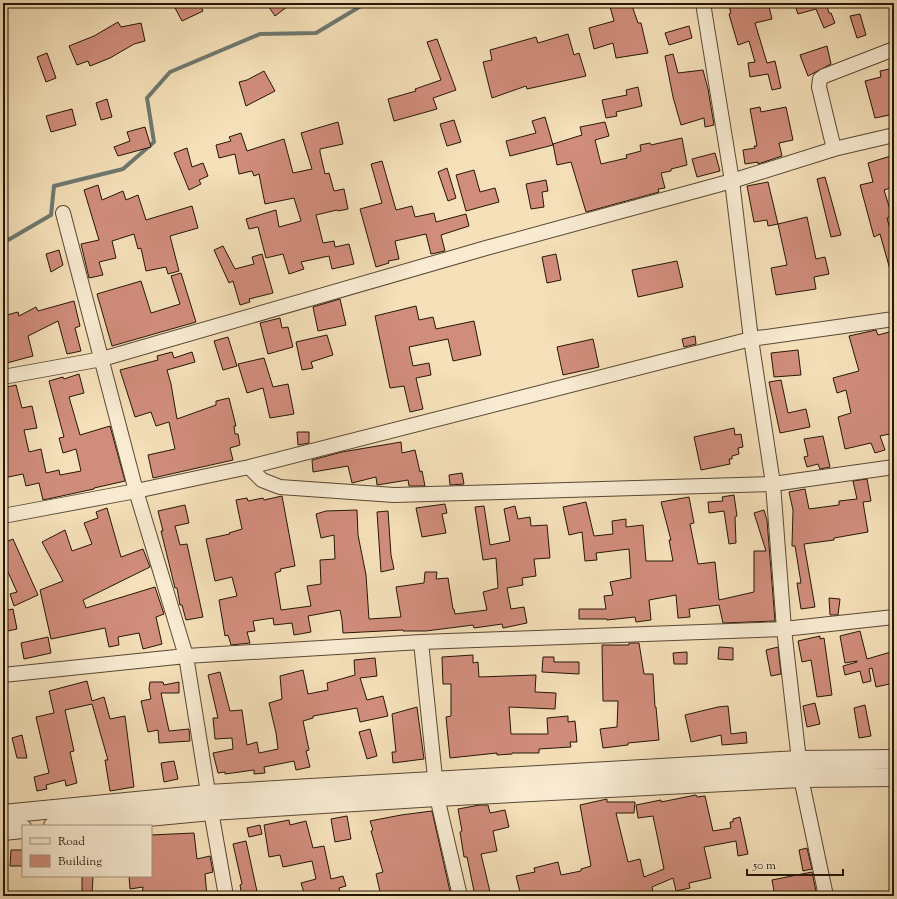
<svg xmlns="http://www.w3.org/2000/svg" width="897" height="899" font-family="'Sorts Mill Goudy',serif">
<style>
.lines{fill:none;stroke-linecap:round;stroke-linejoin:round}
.stream{stroke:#6e7970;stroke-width:4}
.building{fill:#d18d7c;stroke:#251606}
.minor-casing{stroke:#594833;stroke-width:16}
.tertiary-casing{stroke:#594833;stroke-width:20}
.minor{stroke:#f8ebd2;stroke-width:14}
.tertiary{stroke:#f8ebd2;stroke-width:18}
</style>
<rect width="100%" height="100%" fill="#f5e0b9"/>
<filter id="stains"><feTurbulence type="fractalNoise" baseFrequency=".005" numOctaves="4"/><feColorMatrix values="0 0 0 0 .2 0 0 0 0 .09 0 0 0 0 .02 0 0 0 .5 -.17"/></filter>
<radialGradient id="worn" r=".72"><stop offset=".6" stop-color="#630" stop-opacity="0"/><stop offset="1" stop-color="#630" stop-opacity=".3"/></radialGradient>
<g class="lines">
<path class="stream" d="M3 243 51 215 54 186 123 169 154 142 147 98 170 72 260 34 316 33 366 3"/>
</g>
<path class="building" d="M180 3H199L203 11 182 21 174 6Z
M266 3H292L275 16Z
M609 3H631L638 23H641L648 53 616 58 613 43 594 49 589 28 614 21Z
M728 3H768L772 19 755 23 767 63 775 61 781 88 772 90 768 74 750 77 748 63 755 62 749 41 738 45 729 14 731 13Z
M794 3H826L829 13H831L835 23 824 28 816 9 798 14Z
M860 14 866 35 857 38 850 16Z
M118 22 121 27 141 23 145 41 134 44 110 58 90 66 88 61 77 65 69 46 94 36Z
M689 26 692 38 669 45 665 33Z
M568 34 574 55 579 53 586 76 527 89 526 86 492 98 483 62 492 60 490 50 536 37 538 43Z
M437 39 456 90 433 98 437 109 394 121 388 99 416 91 415 89 441 80 427 42Z
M827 46 831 64 808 76 800 55Z
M47 53 56 78 46 82 37 57Z
M673 54 678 73 703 70 708 89 714 125 705 127 704 118 681 125 673 97 665 56Z
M894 68V94L892 95 894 105V114L875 118 865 81 881 77 880 71Z
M264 71 275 91 246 106 239 82 247 80Z
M638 87 642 106 616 112 617 116 606 118 602 100 627 95 626 90Z
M107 99 112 117 101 120 96 103Z
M760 107 761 112 786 107 793 140 779 143 782 156 758 164V162L745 164 743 150 755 148 754 146H757L750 109Z
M72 109 76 125 51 132 46 116Z
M545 117 553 145 510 156 506 141 536 133 532 121Z
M454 120 461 142 447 146 440 124Z
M338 122 343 144 320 149V152L325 174 329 173 334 191 344 189 348 209 338 211 337 210 316 215 323 243 334 241 335 247 349 244 354 264 332 269 329 256 301 262 304 269 289 274 283 254 266 258 258 227 249 229 246 219 276 210 279 227 301 221 294 198 265 204 259 174 254 176 252 171 239 174 235 154 219 158 216 145 231 141 229 137 241 133 247 151 284 139 293 173 312 169 301 133Z
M605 122 609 136 595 140 601 164 627 158 626 155 641 151 640 145 650 143 651 145 682 138 687 165 671 169V171L661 173 665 188 658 189 659 192 586 212 571 162 557 165 553 144 582 135 580 127Z
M145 127 151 147 118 156 114 147 130 141 127 132Z
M187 148 192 167 203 163 208 176 199 180 201 184 189 190 174 153Z
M715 153 720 171 697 177 692 159Z
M894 155V187L884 190 892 216 887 218 894 244V273H891L880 234 874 237 860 185 873 182 868 163Z
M382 161 396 210 412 206 415 217 434 213 436 222 466 214 469 226 441 235 445 251 431 254 426 234 395 241 399 259 388 261 389 263 376 267 360 209 382 203 371 164Z
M447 168 456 198 448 201 438 172Z
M474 170 480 192 495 188 499 202 466 211 456 175Z
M825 177 841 235 831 237 817 179Z
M546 180 548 191 542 192 544 207 531 209 526 184Z
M768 182 778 224 768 226 767 220 754 222 747 186Z
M98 185 102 200 123 191 126 200 138 195 146 220 192 206 198 228 170 236 179 271 168 274 166 267 146 271 141 248 138 249 134 234 112 241 116 258 99 262 103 275 89 278 81 244 99 240 84 190Z
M807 217 816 259 825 257 829 274 814 277 816 289 776 295 771 268 787 265 778 224Z
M223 246 235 269 254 264 252 257 262 254 273 293 249 299 250 302 240 305 233 281 229 283 214 250Z
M59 250 63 265 51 272 46 254Z
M556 254 561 280 547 283 542 257Z
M677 261 683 287 638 297 632 270Z
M181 273 196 322 112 346 97 294 141 281 151 313 180 304 171 276Z
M340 299 346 325 318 331 313 307Z
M74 301 80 326 75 328 81 351 67 354 58 321 28 336 33 356 3 364V343L7 342 3 324V316L18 312 19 316 36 307 38 311Z
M416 306 419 320 433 317 436 329 474 321 481 355 453 361 448 339 409 347 413 366 429 363 431 375 416 378 423 409 410 412 404 386 390 388 375 316Z
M280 318 282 328 288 327 293 347 268 354 260 323Z
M876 330 878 335 893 331 894 337V374L890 375 894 395V433L880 436 885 450 875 453 871 443 845 449 838 417 851 413 846 390 837 393 833 378 859 371 849 336Z
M327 335 333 355 311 362 313 368 302 370 296 342Z
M695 336 696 344 684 347 682 339Z
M228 337 237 366 223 370 214 341Z
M593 339 599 367 563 375 557 347Z
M798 350 801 375 774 377 771 353Z
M172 352 174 358 192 352 195 362 167 370 171 384 177 419 216 405V401L229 398 236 426H234L235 434H238L240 445 230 448 233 460 153 478 148 455 175 449 169 422 156 426 151 412 135 417 120 370 158 360 157 356Z
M264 358 273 387 288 384 294 414 270 418 263 388 247 393 238 364Z
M79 374 84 393 69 397 80 435 110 426 125 481 94 488V489L43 500 39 483 26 486 23 474 3 478V388L16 385 22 408 32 406 37 428 24 430 29 452 41 449 46 473 59 470 60 475 81 471 76 449 63 453 59 438 64 437 49 381 63 377 64 379Z
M781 380 788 413 806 409 810 427 780 433 769 382Z
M734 428 735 435 741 434 743 447 738 448 739 454 732 456V459H729L730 464 701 470 694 437Z
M297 432H309V443L298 445Z
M823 436 830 467 820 469 818 464 807 467 804 457 808 456 804 439Z
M401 442 402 453 415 450 420 472 422 471 425 486H409L408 480 377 485 376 477 352 483 348 466 313 472 312 460 342 452Z
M462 473 464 484 450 485 449 475Z
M867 479 871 501 863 502 868 532 834 538V540L804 544 815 607 801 609 797 583H801L795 546H792L793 510 789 492 805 489 809 509 839 505V501L857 499 853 481Z
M734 495 737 516 735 517 736 543 729 544 724 511 709 513 708 502 723 501 722 497Z
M282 496 295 566 280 569 281 571 275 573 281 610 311 606 307 586 321 584 320 560 335 559 334 535 321 538 316 514 326 511 357 510 358 535 366 575 369 619 401 617 396 587 424 583 425 572H437L436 579 448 578 453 609H454L455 614 487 610 483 592 498 588 496 558 483 560 475 507 484 506 490 545 510 541 504 509 515 506 518 519 530 517 531 526 547 525 550 558 534 559 536 576 522 578 523 585 507 588 511 609 524 607 527 623 503 628 502 624 474 628 473 625 426 631H403V630L343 633 342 620 340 610 308 616 311 632 294 635 292 623 274 625 273 618 253 621 255 631 247 632 250 643 231 645 228 635 225 636 219 600 237 596 232 577 215 581 206 539 230 534 229 533 242 529 236 500 247 498 248 501 263 498 264 500Z
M689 497 694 523 690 524 698 564 715 562 719 600 754 592V551H766L754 513 764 510 767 520 775 621 723 623 719 605 689 609 690 617 678 618 676 595 649 600 651 620 636 622 635 617 607 620V619H579V609H606L604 596 613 595 610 582 631 578 629 549 596 553 597 560 585 561 582 532 569 535 563 507 586 502 594 536 613 534 612 521 626 519V527L643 525 646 561H673L669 540H671L661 502Z
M445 504 447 513 442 514 446 533 422 537 416 508Z
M185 505 189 523 175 526 180 545 187 544 203 617 186 620 182 605H180L177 588H175L161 531H163L158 511Z
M107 508 121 557 143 549 150 567 83 600 86 608 155 587 164 614 156 617 162 644 143 649 139 633 118 637 119 645 109 647 105 628 51 639 40 590 63 581 42 542 65 530 72 551 92 544 84 523 98 518 96 512Z
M388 511 391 555 394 569 381 572 377 512Z
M13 539 38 595 14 606 10 594 17 592 3 561V543Z
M829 598 840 599 838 615H830Z
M13 609 17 629 3 632V611Z
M860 631 867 659 894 651V683L876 687 872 668 869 669 871 681 863 683 860 671 845 675 843 666 857 662V661L845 663 840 636Z
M820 636V639L824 638 832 695 817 697 811 660 802 662 798 641Z
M48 637 51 653 24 659 21 643Z
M629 643H639L644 674H653L655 707H656L659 740 628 743V745L603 748 600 729 617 727 618 701H603L602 645H629Z
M719 647 733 648V660L718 659Z
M778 647 781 674 771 676 766 650Z
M687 652V664H674L673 653Z
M473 655V663L478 662 479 677 536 675 535 692 556 693 555 709 509 707 511 734H548L547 718 568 716V722L575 721 577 742H570L571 747 539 749V753H512V754L497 755V753L450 758 446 717 451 716V684H443L442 657Z
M543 657H554V662H579V674L542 672Z
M375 658 377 676 360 678 367 700 383 696 388 716 360 722 357 708 313 716V718L303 721 309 750 306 751 310 767 296 770 294 761 264 767 265 773 254 774V770L225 774V772L218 773 213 753 233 749 232 738 215 739 213 718H218L208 675 220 672 230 711 242 710 247 745 257 742 259 753 278 749 276 733 269 703 282 699 280 676 303 670 308 694 328 690 327 683 355 675 354 660Z
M87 681 92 701 104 697 110 719 125 716 134 787 110 791 105 760H108L92 704 65 710 74 751 70 752 77 783 66 786 65 780 46 785 47 789 37 791 34 777 49 773 36 717 54 713 49 691Z
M150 682H163L164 685 179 682V693H161L169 731 189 729 190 741 159 743 158 730 148 732 141 701 151 699 149 689Z
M815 703 820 724 807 727 803 706Z
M865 705 871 736 859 738 854 708Z
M728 706 731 734 746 732 747 743 722 745 721 735 691 742 685 715 718 707Z
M417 707 424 759 393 763 392 752H396L392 714Z
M370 729 377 756 367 759 359 732Z
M22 735 27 758H17L12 738Z
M174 761 178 779 164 782 161 763Z
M696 795 697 797 705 796 713 831 731 828 730 822H733V819L740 817 748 854 738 856 736 841 704 847 711 878 689 883 690 888 676 891 673 878 652 887 654 896H521L516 876 535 872 534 868 558 862 561 875 581 871V869L591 866 580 805 607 799V802H635L634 813H616L628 862 640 859 644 877 664 869 653 816 638 818 636 805 661 800V802Z
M480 805H488L490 813 505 810 509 827 493 831 497 851 481 854 491 896H475L467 857H464L460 832 462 831 458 809Z
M432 811 451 896H381L376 874 383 872 371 831 373 830 370 821 401 815Z
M347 816 351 839 335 842 331 819Z
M289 820 290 825 306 821 313 848 324 846 331 879 343 876 346 886 339 888 341 896H305L301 883 316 879 312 861 283 867 280 855 269 857 264 825Z
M260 825 262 834 249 837 247 828Z
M194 833 197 859 210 856 213 872 205 874 207 896H142L143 887 130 889 129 876H151V835Z
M246 841 258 896H242L240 885 242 884 233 844Z
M807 848 812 869 803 871 799 850Z
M11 850H23V866H10Z
M812 872 817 896H775L772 880Z
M82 876H93L92 895 82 894Z"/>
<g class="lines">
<g class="minor-casing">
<path id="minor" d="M703 3 732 181 751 339 773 484 784 629 801 778 826 896
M834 149 819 87 820 79 824 76 894 49
M63 213 136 491 186 656 211 811 226 896
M3 377 102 359 486 248 732 181 834 149 894 135
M249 467 262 480 280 487 394 495 773 484 894 467
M3 516 136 491 249 467 751 339 894 319
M421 642 437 797 460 896
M3 675 186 656 421 642 784 629 894 617"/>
</g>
<g class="tertiary-casing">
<path id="tertiary" d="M3 814 208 794 799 760 894 759
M53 826 211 811 437 797 801 778 894 777
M3 831 23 829"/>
</g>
<use href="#minor" class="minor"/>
<use href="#tertiary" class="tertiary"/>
</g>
<rect width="897" height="899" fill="none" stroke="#f5e0b9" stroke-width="16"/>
<rect x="4" y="4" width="889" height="891" fill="none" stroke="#251606" stroke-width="2"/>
<rect x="8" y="8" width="881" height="883" fill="none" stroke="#251606"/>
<rect x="22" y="825" width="130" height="52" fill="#f8ebd2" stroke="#a49680"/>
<rect x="30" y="838" width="20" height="6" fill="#f8ebd2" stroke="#a49680"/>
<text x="58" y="845" font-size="12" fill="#251606">Road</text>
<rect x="30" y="855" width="20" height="12" fill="#d18d7c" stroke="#a49680"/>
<text x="58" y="865" font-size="12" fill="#251606">Building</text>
<path d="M747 869v6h96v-6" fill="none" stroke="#251606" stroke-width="2"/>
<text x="753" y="869" font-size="12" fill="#251606" stroke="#f8ebd2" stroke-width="3" paint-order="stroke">50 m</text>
<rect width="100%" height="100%" filter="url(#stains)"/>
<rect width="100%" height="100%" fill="url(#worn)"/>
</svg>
